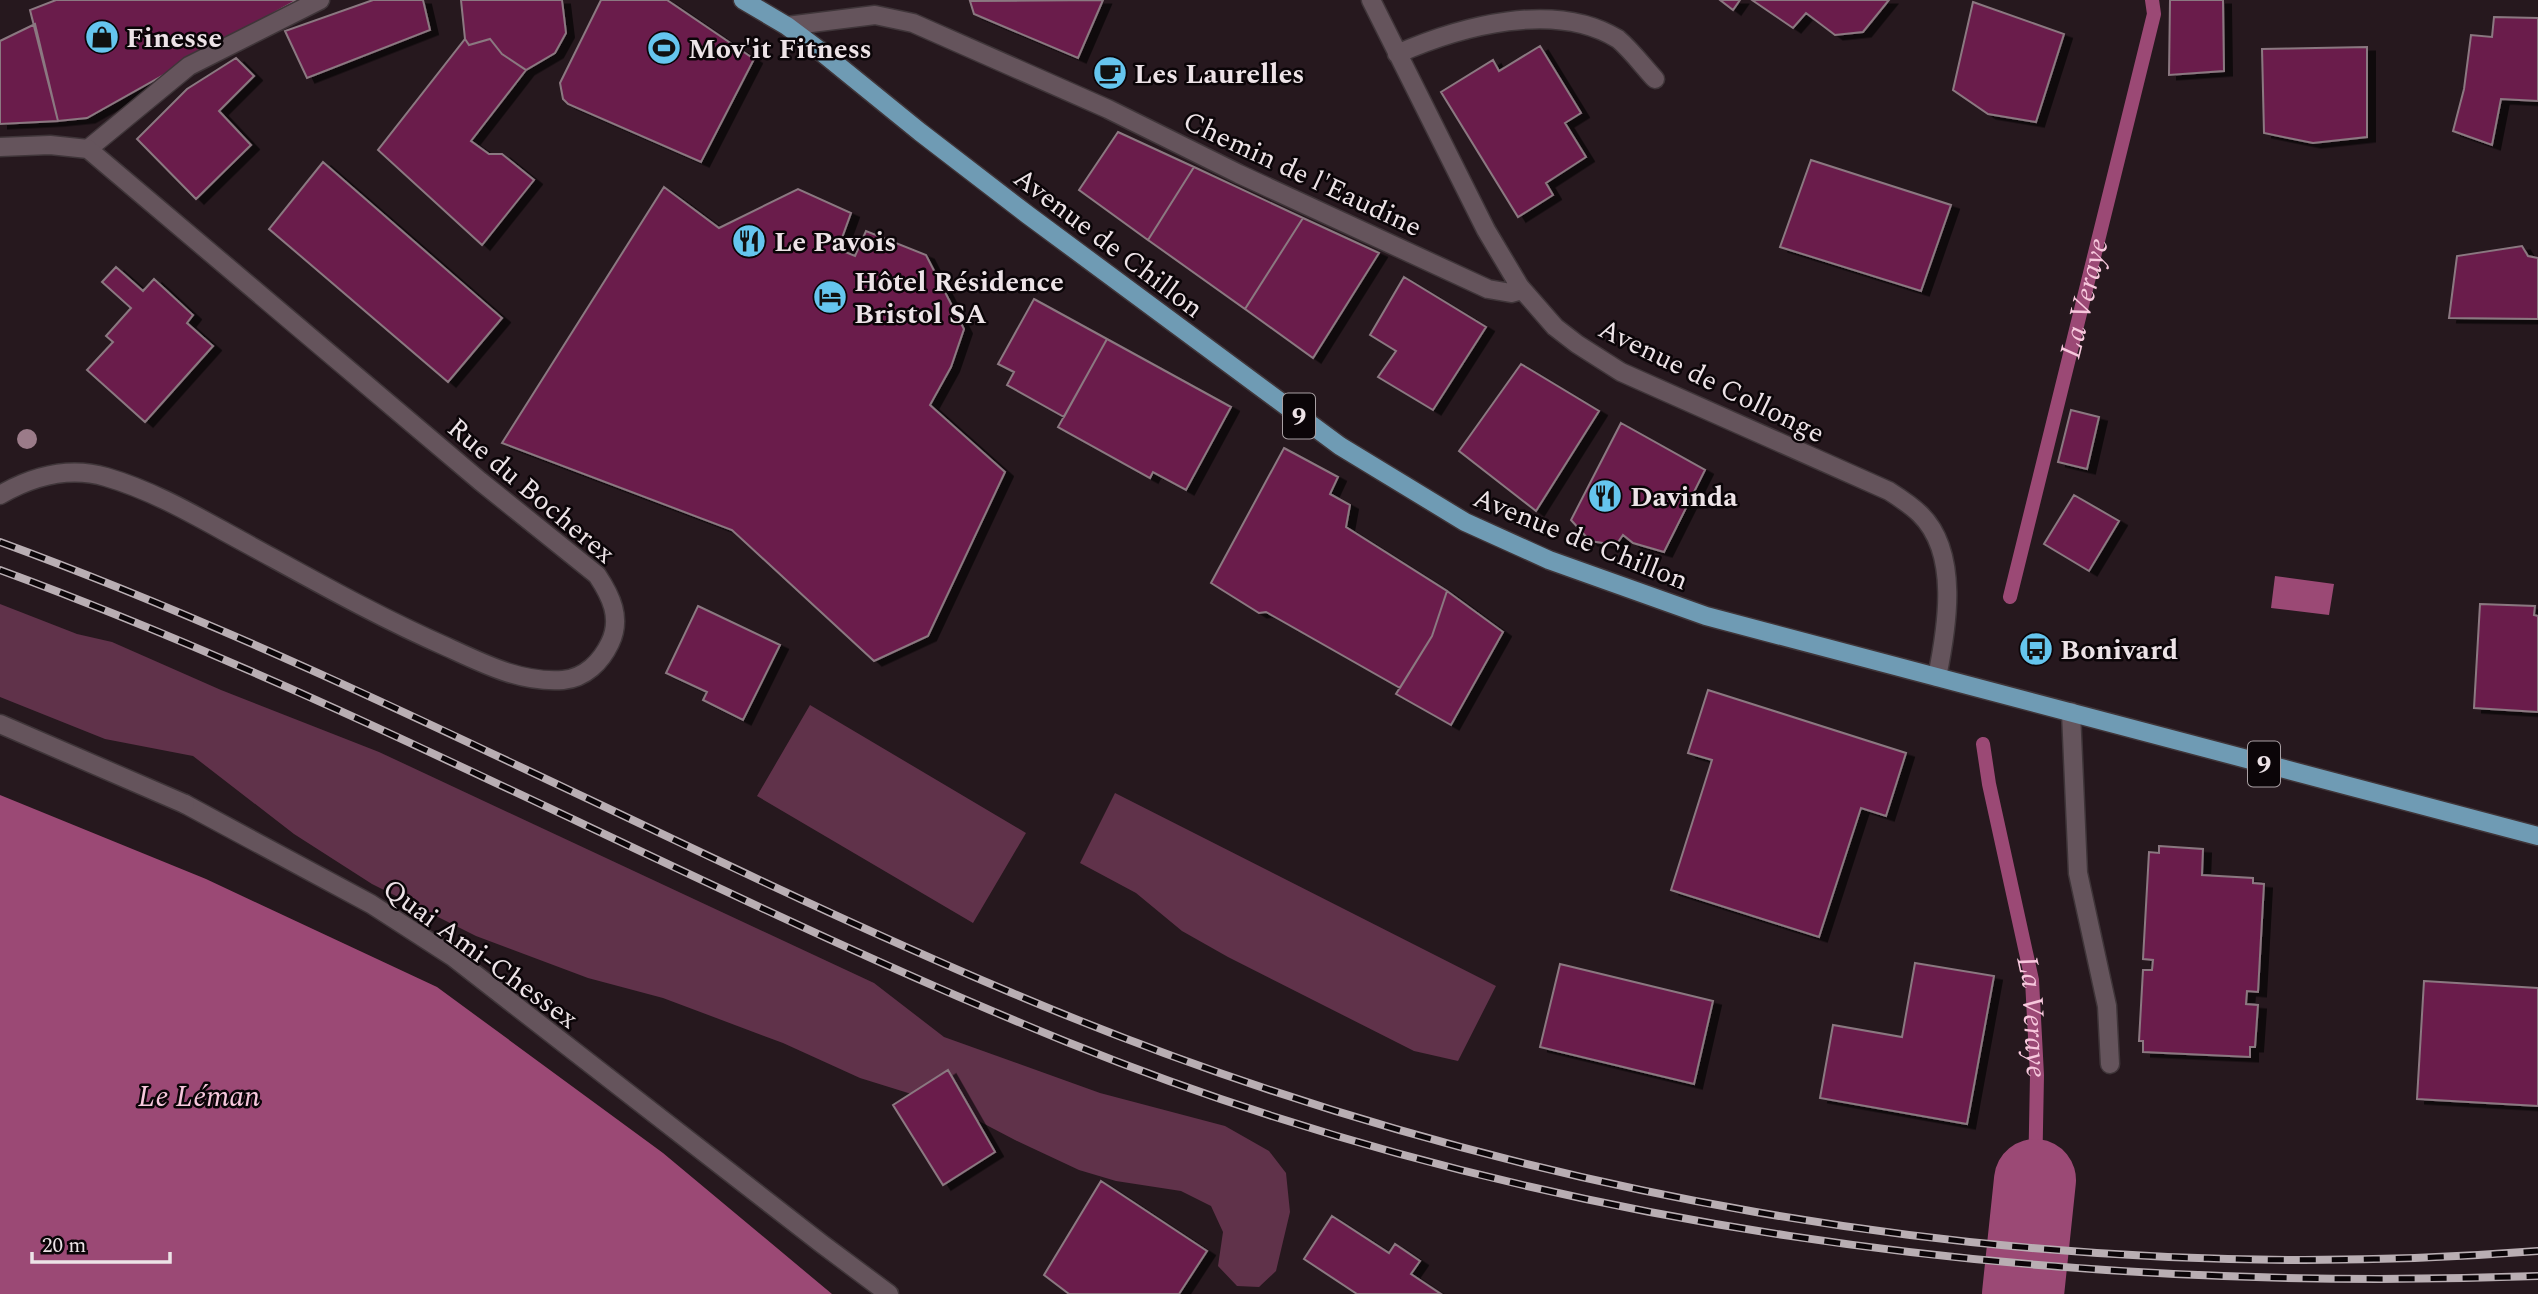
<svg xmlns="http://www.w3.org/2000/svg" width="2538" height="1294" font-family="Spectral,serif">
<style>
.green{fill:#60324a}
.water{fill:#9b4975}
.lines{fill:none;stroke-linecap:round;stroke-linejoin:round}
.stream{stroke:#9b4975;stroke-width:14}
.river{stroke:#9b4975;stroke-width:82}
.building{fill:#6b1e4b;stroke:#8b7881;stroke-width:2;filter:url(#shadow)}
.service-casing{stroke:#3f3539;stroke-width:21}
.pedestrian-casing{stroke:#3f3539;stroke-width:21}
.minor-casing{stroke:#3f3539;stroke-width:21}
.primary-casing{stroke:#3f3539;stroke-width:21}
.service{stroke:#65545c;stroke-width:18}
.pedestrian{stroke:#65545c;stroke-width:18}
.minor{stroke:#65545c;stroke-width:18}
.primary{stroke:#6f9bb4;stroke-width:18}
.rail-casing{stroke:#b9aeb3;stroke-width:8}
.rail{stroke:#0b0508;stroke-width:5;stroke-dasharray:16;stroke-linecap:butt}
.tree{fill:#9b7b89}
.labels{text-anchor:middle;stroke-width:5;stroke-linejoin:round;paint-order:stroke}
.shield{fill:#0b0508;stroke:#a9a0a4;stroke-width:2}
.shield-label{font-size:26px;font-weight:bold;fill:#ede3e7}
.poi-label{font-size:28px;font-weight:bold;fill:#ede3e7;stroke:#0b0508;text-anchor:start}
.street-label{font-size:28px;fill:#ede3e7;stroke:#0b0508}
.water-label{font-size:30px;font-style:italic;fill:#f7c8dd;stroke:#0b0508}
</style>
<defs>
<filter id="shadow"><feDropShadow dx="8" dy="4.5" stdDeviation="0" flood-color="#0009"/></filter>
</defs>
<rect width="100%" height="100%" fill="#26181e"/>
<path class="green" d="M0 604 77 634 112 642 221 690 379 752 874 983 944 1037 1100 1093 1225 1126 1269 1151 1286 1173 1290 1212 1276 1271 1259 1287 1237 1286 1218 1266 1223 1232 1211 1206 1181 1191 1116 1181 1079 1170 1015 1140 950 1106 860 1078 783 1043 663 998 588 978 476 936 372 884 294 834 193 756 105 739 0 697Z
M810 705 1026 833 973 923 757 796Z
M1115 793 1496 986 1458 1061 1414 1051 1228 957 1182 931 1136 893 1080 863Z"/>
<path class="water" d="M2275 576 2334 584 2329 615 2271 608Z
M0 795 206 879 437 987 663 1153 832 1294H0Z"/>
<g class="lines">
<g class="stream">
<path id="s1" d="M2010 597 2154 14 2152 0"/>
<path id="s2" d="M1983 744 1989 784 2032 980 2037 1075 2035 1180"/>
</g>
<path class="river" d="M2023 1294 2035 1180"/>
</g>
<path class="building" d="M56 0H297L87 118 58 121 30 10Z
M373 0H423L430 30 307 78 285 31Z
M461 0H562L566 33 555 53 526 70 502 54 490 39 469 45 465 39Z
M601 0H667L754 59 701 162 568 104 563 99 560 83Z
M1103 0 1078 58 974 14 970 1Z
M1720 0H1740L1733 10Z
M1752 0H1889L1863 32 1835 35 1806 13 1793 28Z
M2170 0H2223L2224 71 2169 75Z
M1973 2 2064 34 2036 122 1988 114 1953 90Z
M2494 17 2538 18V101L2501 99 2492 145 2453 131 2464 89 2471 35 2492 37Z
M35 24 58 121 0 124V41Z
M465 39 469 45 490 39 502 54 526 70 471 141 489 154H502L534 180 482 245 378 150Z
M1540 46 1581 113 1565 123 1586 157 1546 183 1553 195 1518 217 1441 92 1493 60 1499 71Z
M2367 47V137L2313 143 2264 133 2262 49Z
M236 58 254 76 219 111 251 145 196 199 137 139 187 89Z
M1118 132 1194 167 1148 240 1079 190Z
M1811 160 1951 205 1921 291 1780 247Z
M323 162 502 318 448 382 269 229Z
M1194 167 1303 218 1245 309 1148 240Z
M664 187 719 228 798 189 851 213 838 249 855 256 866 231 926 255 964 329 951 367 930 405 1005 472 928 636 874 661 732 530 502 443Z
M1303 218 1379 253 1313 358 1245 309Z
M2522 246 2528 256 2538 258V319L2449 318 2457 256Z
M116 267 143 291 154 279 193 315 187 323 213 346 145 422 87 370 113 342 106 336 131 308 102 282Z
M1404 277 1486 327 1433 410 1378 377 1396 351 1370 335Z
M1034 299 1107 339 1064 417 1007 385 1014 372 998 364Z
M1107 339 1231 407 1186 490 1153 472 1150 478 1058 427Z
M1521 364 1599 411 1536 511 1459 451Z
M2071 410 2099 417 2087 469 2058 462Z
M1621 423 1705 470 1664 552 1633 543 1623 535 1616 545 1590 541 1571 520Z
M1284 448 1338 477 1330 494 1350 505 1346 527 1447 591 1432 636 1400 688 1266 612 1259 613 1211 583Z
M2074 495 2119 521 2089 571 2044 544Z
M1447 591 1503 632 1451 725 1396 694 1432 636Z
M2480 604 2535 606 2534 615 2538 616V712L2474 708Z
M698 606 780 645 743 720 703 700 707 692 666 673Z
M1708 690 1906 753 1886 816 1861 808 1819 937 1671 890 1712 760 1688 753Z
M2159 846 2203 849 2202 875 2253 878V883L2264 884 2258 992 2247 991 2246 1004 2258 1005 2255 1047H2250V1057L2143 1052V1041H2139L2143 970H2152L2153 960 2143 959 2149 852 2159 853Z
M1915 963 1994 976 1967 1124 1820 1098 1833 1025 1902 1037Z
M1560 964 1713 1001 1694 1084 1540 1047Z
M2424 981 2538 988V1106L2417 1099Z
M948 1070 995 1152 943 1185 893 1105Z
M1101 1181 1207 1251 1179 1294H1069L1044 1275Z
M1332 1216 1389 1253 1395 1244 1420 1261 1411 1274 1441 1294H1357L1304 1259Z"/>
<g class="lines">
<g class="service-casing">
<path id="service" d="M88 149 189 66 320 0
M2071 712 2078 873 2107 1006 2110 1064"/>
</g>
<g class="pedestrian-casing">
<path id="pedestrian" d="M185 804 371 904 453 957 822 1244 889 1294"/>
</g>
<g class="minor-casing">
<path id="minor" d="M1371 0 1486 230 1520 287 1555 327 1577 344 1621 372 1889 491C1900 498 1911 505 1920 514 1960 553 1947 628 1937 677
M787 26 875 15 913 23 1108 109 1239 174 1488 289 1511 293 1522 290
M1397 54C1461 26 1555 0 1618 39 1631 50 1643 66 1655 79
M0 147 50 145 88 149 480 481 597 575C611 596 622 618 610 643 601 662 585 678 563 680 521 683 484 664 447 647 376 616 308 577 240 540 196 516 154 491 106 477 68 466 33 476 0 495
M0 724 185 804"/>
</g>
<g class="primary-casing">
<path id="primary" d="M743 0 787 26 819 50 920 132 1028 215 1340 446 1465 522 1549 560 1706 616 2538 836"/>
</g>
<use href="#service" class="service"/>
<use href="#pedestrian" class="pedestrian"/>
<use href="#minor" class="minor"/>
<use href="#primary" class="primary"/>
<g class="rail-casing">
<path id="rail" d="M0 542C345 668 667 847 1005 990 1485 1194 2016 1291 2538 1251
M0 570C366 704 706 896 1067 1042 1531 1229 2039 1294 2538 1276"/>
</g>
<use href="#rail" class="rail"/>
</g>
<circle class="tree" cx="27" cy="439" r="10"/>
<defs>
<g id="shop-disc" transform="scale(1.75)"><circle r="9.5" fill="#65c5ee" stroke="#0b0508"/><path d="M-5-2.5h2.3a2.7 3.5 0 0 1 5.4 0H5L5.5 6h-11ZM-1.5-2.5h3a1.5 2.3 0 0 0-3 0Z" fill="#111"/></g>
<g id="stadium-disc" transform="scale(1.75)"><circle r="9.5" fill="#65c5ee" stroke="#0b0508"/><path d="M0-5a6.5 5 0 1 0 0 10a6.5 5 0 1 0 0-10ZM-3.5-1.8h7v3.6h-7Z" fill="#111"/></g>
<g id="cafe-disc" transform="scale(1.75)"><circle r="9.5" fill="#65c5ee" stroke="#0b0508"/><path d="M-5.5-4.5H6V0H3Q3 3.5 0 3.5H-2.5Q-5.5 3.5-5.5 0ZM3-3.2v2h1.7v-2ZM-6 4.5H4V6H-6Z" fill="#111"/></g>
<g id="restaurant-disc" transform="scale(1.75)"><circle r="9.5" fill="#65c5ee" stroke="#0b0508"/><path d="M-5-6h1v4h1v-4h1v4h1v-4h1v5L-1.5 .5V6h-2V.5L-5-1ZM5-6V6H3V1.5H1.5Q1.5-4 5-6Z" fill="#111"/></g>
<g id="hotel-disc" transform="scale(1.75)"><circle r="9.5" fill="#65c5ee" stroke="#0b0508"/><path d="M-6-4.5h1.5V1H6V5H4.5V3h-9V5H-6ZM-4 0a1.8 1.8 0 1 1 3.6 0ZM.5 0V-2.5h3Q6-2.5 6 0Z" fill="#111"/></g>
<g id="bus-disc" transform="scale(1.75)"><circle r="9.5" fill="#65c5ee" stroke="#0b0508"/><path d="M-5-6H5V4H4V6H2V4H-2V6H-4V4H-5ZM-3.5-4V0h7V-4ZM-3.5 1.2v1.5H-2V1.2ZM2 1.2v1.5H3.5V1.2Z" fill="#111"/></g>
</defs>
<g fill-rule="evenodd">
<use href="#shop-disc" x="102" y="37"/>
<use href="#stadium-disc" x="664" y="48"/>
<use href="#cafe-disc" x="1110" y="73"/>
<use href="#restaurant-disc" x="749" y="241"/>
<use href="#hotel-disc" x="830" y="297"/>
<use href="#restaurant-disc" x="1605" y="496"/>
<use href="#bus-disc" x="2036" y="649"/>
</g>
<g class="labels">
<g class="shield">
<rect x="1283" y="393.5" width="32" height="45" rx="5"/>
<rect x="2248" y="741.5" width="32" height="45" rx="5"/>
</g>
<g class="shield-label">
<text x="1299" y="425">9</text>
<text x="2264" y="773">9</text>
</g>
<g class="poi-label">
<text x="126" y="47">Finesse</text>
<text x="688" y="58">Mov'it Fitness</text>
<text x="1134" y="83">Les Laurelles</text>
<text x="774" y="251">Le Pavois</text>
<text x="854" y="291">Hôtel Résidence<tspan x="854" dy="32">Bristol SA</tspan></text>
<text x="1630" y="506">Davinda</text>
<text x="2060" y="659">Bonivard</text>
</g>
<g class="street-label">
<text transform="translate(1303 173) rotate(25)" y="10">Chemin de l'Eaudine</text>
<text transform="translate(1109 242) rotate(37)" y="10">Avenue de Chillon</text>
<text transform="translate(1712 380) rotate(26)" y="10">Avenue de Collonge</text>
<text transform="translate(532 490) rotate(40)" y="10">Rue du Bocherex</text>
<text transform="translate(1581 538) rotate(22)" y="10">Avenue de Chillon</text>
<text transform="translate(481 953) rotate(36)" y="10">Quai Ami-Chessex</text>
</g>
<g class="water-label">
<text dy="10" stroke="none"><textPath href="#s1" startOffset="308">La Veraye</textPath></text>
<text dy="10" stroke="none"><textPath href="#s2" startOffset="278">La Veraye</textPath></text>
<text x="199" y="1106">Le Léman</text>
</g>
</g>
<path d="M32 1252v10h138v-10" fill="none" stroke="#ede3e7" stroke-width="3.5"/>
<text x="42" y="1252" font-size="21" fill="#ede3e7" stroke="#0b0508" stroke-width="5" paint-order="stroke">20 m</text>
</svg>
